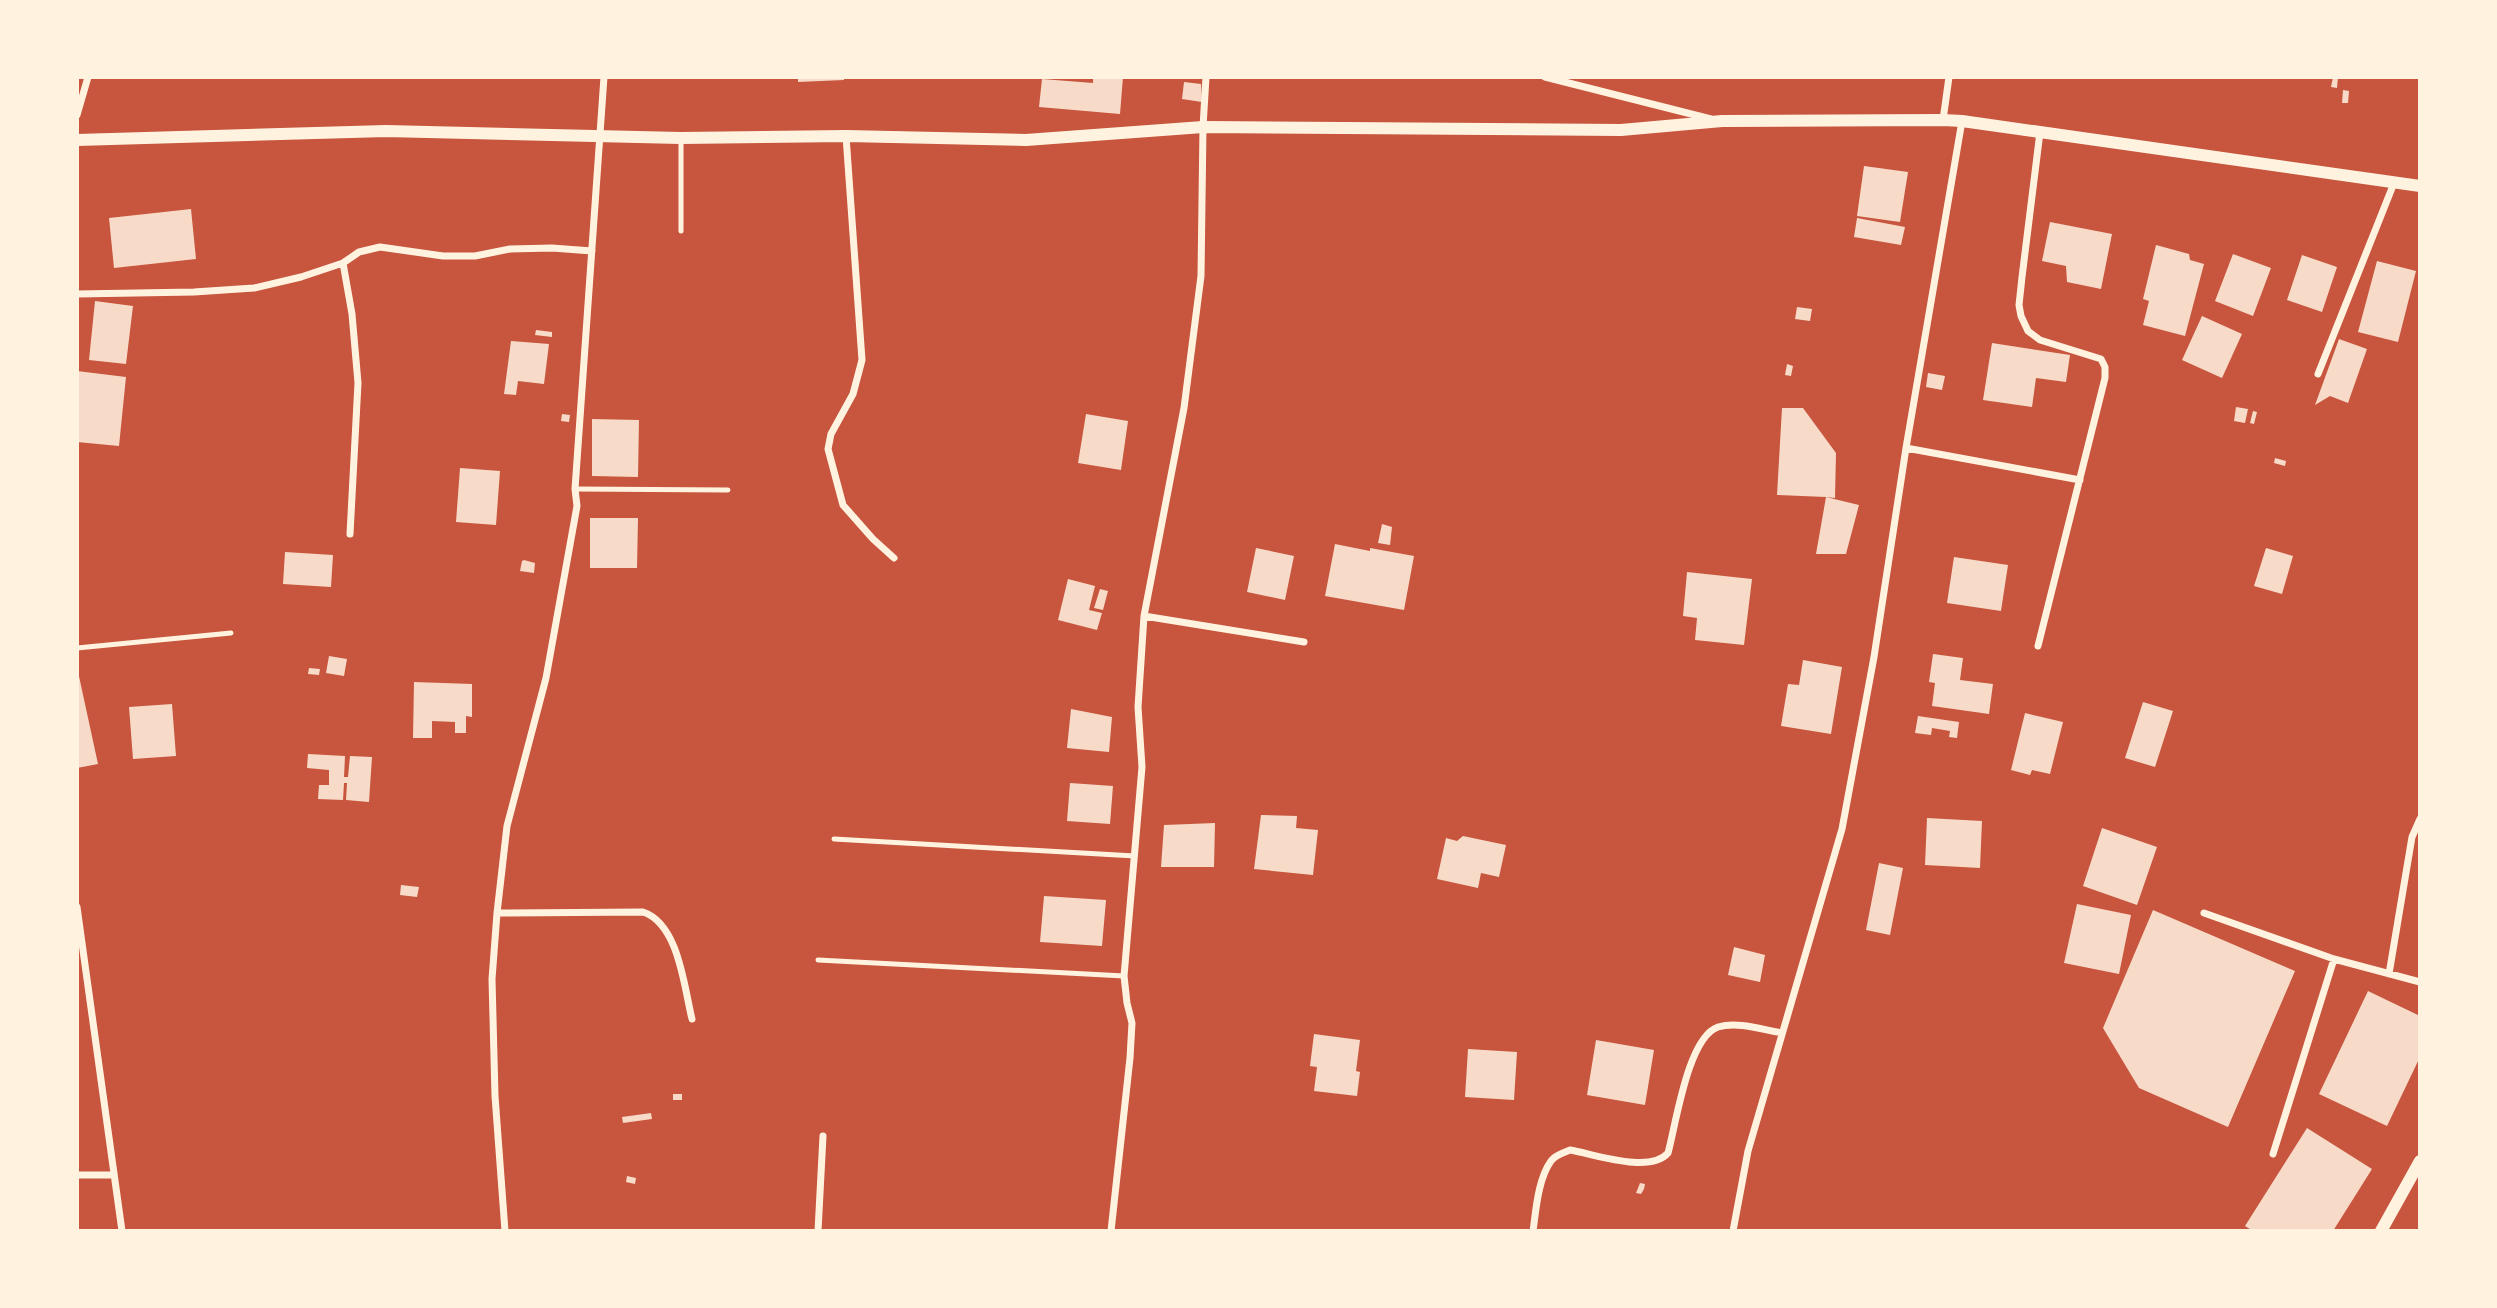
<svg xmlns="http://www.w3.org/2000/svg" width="2497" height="1308" font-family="Figtree,sans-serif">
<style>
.building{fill:#f7dbc8}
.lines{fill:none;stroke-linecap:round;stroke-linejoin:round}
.service{stroke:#fff3e0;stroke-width:5}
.minor{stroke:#fff3e0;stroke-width:7}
.tertiary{stroke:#fff3e0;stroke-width:12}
</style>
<rect width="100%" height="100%" fill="#c8553d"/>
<path class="building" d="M798 77H844V80L798 82Z
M1093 77H1123L1120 114 1039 107 1042 79 1093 83Z
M2333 77H2338L2337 88 2331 87Z
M1184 82 1201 84 1202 102 1182 99Z
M2343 90 2349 91 2348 103H2342Z
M1864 166 1908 172 1900 222 1857 216Z
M191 209 196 259 114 268 109 218Z
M1857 218 1905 227 1901 245 1854 237Z
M2050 222 2112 234 2101 289 2067 282 2066 266 2042 261Z
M2156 245 2189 254 2190 260 2204 264 2185 336 2143 325 2149 301 2143 299Z
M2233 254 2271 268 2253 316 2215 301Z
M2302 255 2337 267 2322 312 2287 300Z
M2377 261 2416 271 2398 342 2358 332Z
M95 301 133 306 126 364 89 360Z
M1797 307 1812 309 1810 321 1795 319Z
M2202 316 2242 334 2222 378 2182 360Z
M536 330 552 332V337L535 335Z
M2339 339 2367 349 2348 403 2330 396 2315 405Z
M511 341 549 344 544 384 518 381 516 395 504 394Z
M1992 343 2070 355 2066 382 2036 378 2032 407 1983 400Z
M1787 364 1793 366 1791 376 1785 375Z
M77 371 126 377 119 446 77 442Z
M1928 373 1945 376 1942 390 1926 387Z
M2236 407 2248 409 2245 423 2234 421Z
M1782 408H1803L1836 453 1835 498 1826 497 1859 505 1846 554H1816L1826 497 1777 495Z
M2253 411 2257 412 2254 424 2250 423Z
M562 414 570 415 569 422 561 421Z
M1086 414 1128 421 1121 470 1078 463Z
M592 419 639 420 638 477 592 476Z
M2275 458 2286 461 2285 466 2274 463Z
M460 468 500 471 496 525 456 522Z
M590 518H638L637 568H590Z
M1382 524 1392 527 1390 545 1378 543Z
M1335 544 1370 551V548L1414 556 1404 610 1325 596Z
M1256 548 1294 556 1285 600 1247 592Z
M2266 548 2293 556 2282 594 2254 586Z
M285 552 333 555 331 587 283 584Z
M1954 557 2008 565 2001 611 1947 603Z
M524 560 535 563 534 573 520 571 522 561Z
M1687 572 1752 579 1744 645 1695 640 1697 618 1683 616Z
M1068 579 1095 586 1089 610 1102 613 1097 630 1058 620Z
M1100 589 1108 591 1103 610 1094 608Z
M1933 654 1963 658 1960 680 1993 684 1989 714 1932 706 1935 683 1929 682Z
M329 656 347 659 344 676 326 673Z
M1803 660 1842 667 1831 734 1781 726 1788 684 1799 685Z
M77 667 98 764 77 768Z
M309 668 320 669 319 675 308 674Z
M414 682 472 684V717L466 716V733H455V722L432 721V738H413Z
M2143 702 2173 711 2155 767 2125 758Z
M172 704 176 756 133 759 129 707Z
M1071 709 1112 717 1109 752 1067 748Z
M2025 713 2063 722 2050 774 2032 770 2030 775 2011 770Z
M1918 716 1959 722 1957 738 1949 737 1950 731 1932 728 1931 735 1915 733Z
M308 754 345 756 344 777H348L350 756 372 757 369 802 346 800 347 783H344L343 800 318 799 319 785H329V770L307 768Z
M1070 783 1113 786 1110 824 1067 821Z
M1261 815 1297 816 1296 828 1318 830 1313 875 1254 869Z
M1927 818 1982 821 1980 868 1925 865Z
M1215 823 1214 867H1161L1164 825Z
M2102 828 2157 847 2137 905 2083 886Z
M1463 836 1506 845 1499 877 1481 873 1478 888 1437 879 1446 838 1457 841Z
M1879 863 1903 868 1890 935 1866 930Z
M401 885 419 887 417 897 400 895Z
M1044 896 1106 900 1102 946 1040 942Z
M2077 904 2131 915 2119 974 2064 963Z
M2153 910 2295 971 2228 1127 2139 1088 2103 1028Z
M1734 947 1765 955 1760 982 1728 975Z
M2368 991 2420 1016V1057L2387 1126 2319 1094Z
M1314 1034 1360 1040 1356 1071 1360 1072 1357 1096 1314 1091 1317 1067 1310 1066Z
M1596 1040 1654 1050 1645 1105 1587 1095Z
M1468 1049 1517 1052 1514 1100 1465 1097Z
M673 1094H682V1100H673Z
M651 1113 652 1119 623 1123 622 1117Z
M2307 1128 2372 1169 2333 1231H2253L2245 1226Z
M627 1176 636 1178 635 1184 626 1182Z
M1640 1183 1645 1184 1644 1189 1641 1194 1636 1193Z"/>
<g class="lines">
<path class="service" d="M681 231V138
M575 489 728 490
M77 648 231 633
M834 839 1135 856
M818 960 1124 976"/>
<path class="minor" d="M1545 77 1711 119
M77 115 88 77
M1943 120 1949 77
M846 136 862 360 853 394 831 434 828 449 843 505 873 539 894 558
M343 263 352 314 358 383 350 534
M77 294 194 292 254 288 301 277 343 263 359 252 380 247 443 256H475L510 249 552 248 592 251
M2318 374 2394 183
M1906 448 2080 480
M1144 616 1304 642
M2038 646 2105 378V367L2101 359 2040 340 2028 331 2021 316 2019 305 2022 277 2040 132
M77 907 122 1231
M497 913 643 912C679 924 684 987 692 1019
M2204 913 2334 959 2420 982
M2389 974 2412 837 2420 819
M2273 1154 2334 959
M77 1175H114
M505 1231 495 1096 492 979 497 913 507 826 546 678 577 506 575 489 604 77
M818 1231 823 1136
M1111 1231 1130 1058 1132 1023 1127 1003 1124 976 1142 767 1138 707 1144 616 1184 408 1201 276 1203 127 1206 77
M1533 1231C1536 1210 1538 1179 1551 1161 1555 1155 1563 1153 1570 1150 1594 1154 1650 1174 1668 1153 1676 1124 1688 1037 1718 1027 1738 1021 1763 1030 1782 1033
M1733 1231 1748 1151 1842 829 1874 657 1906 448 1962 121"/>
<path class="tertiary" d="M77 140 386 131 681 138 846 136 1026 140 1203 127 1621 130 1722 121 1943 120 1962 121 2420 186
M2381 1231 2420 1161"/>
</g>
<rect width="2497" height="1308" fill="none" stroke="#fff3e0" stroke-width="158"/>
</svg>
